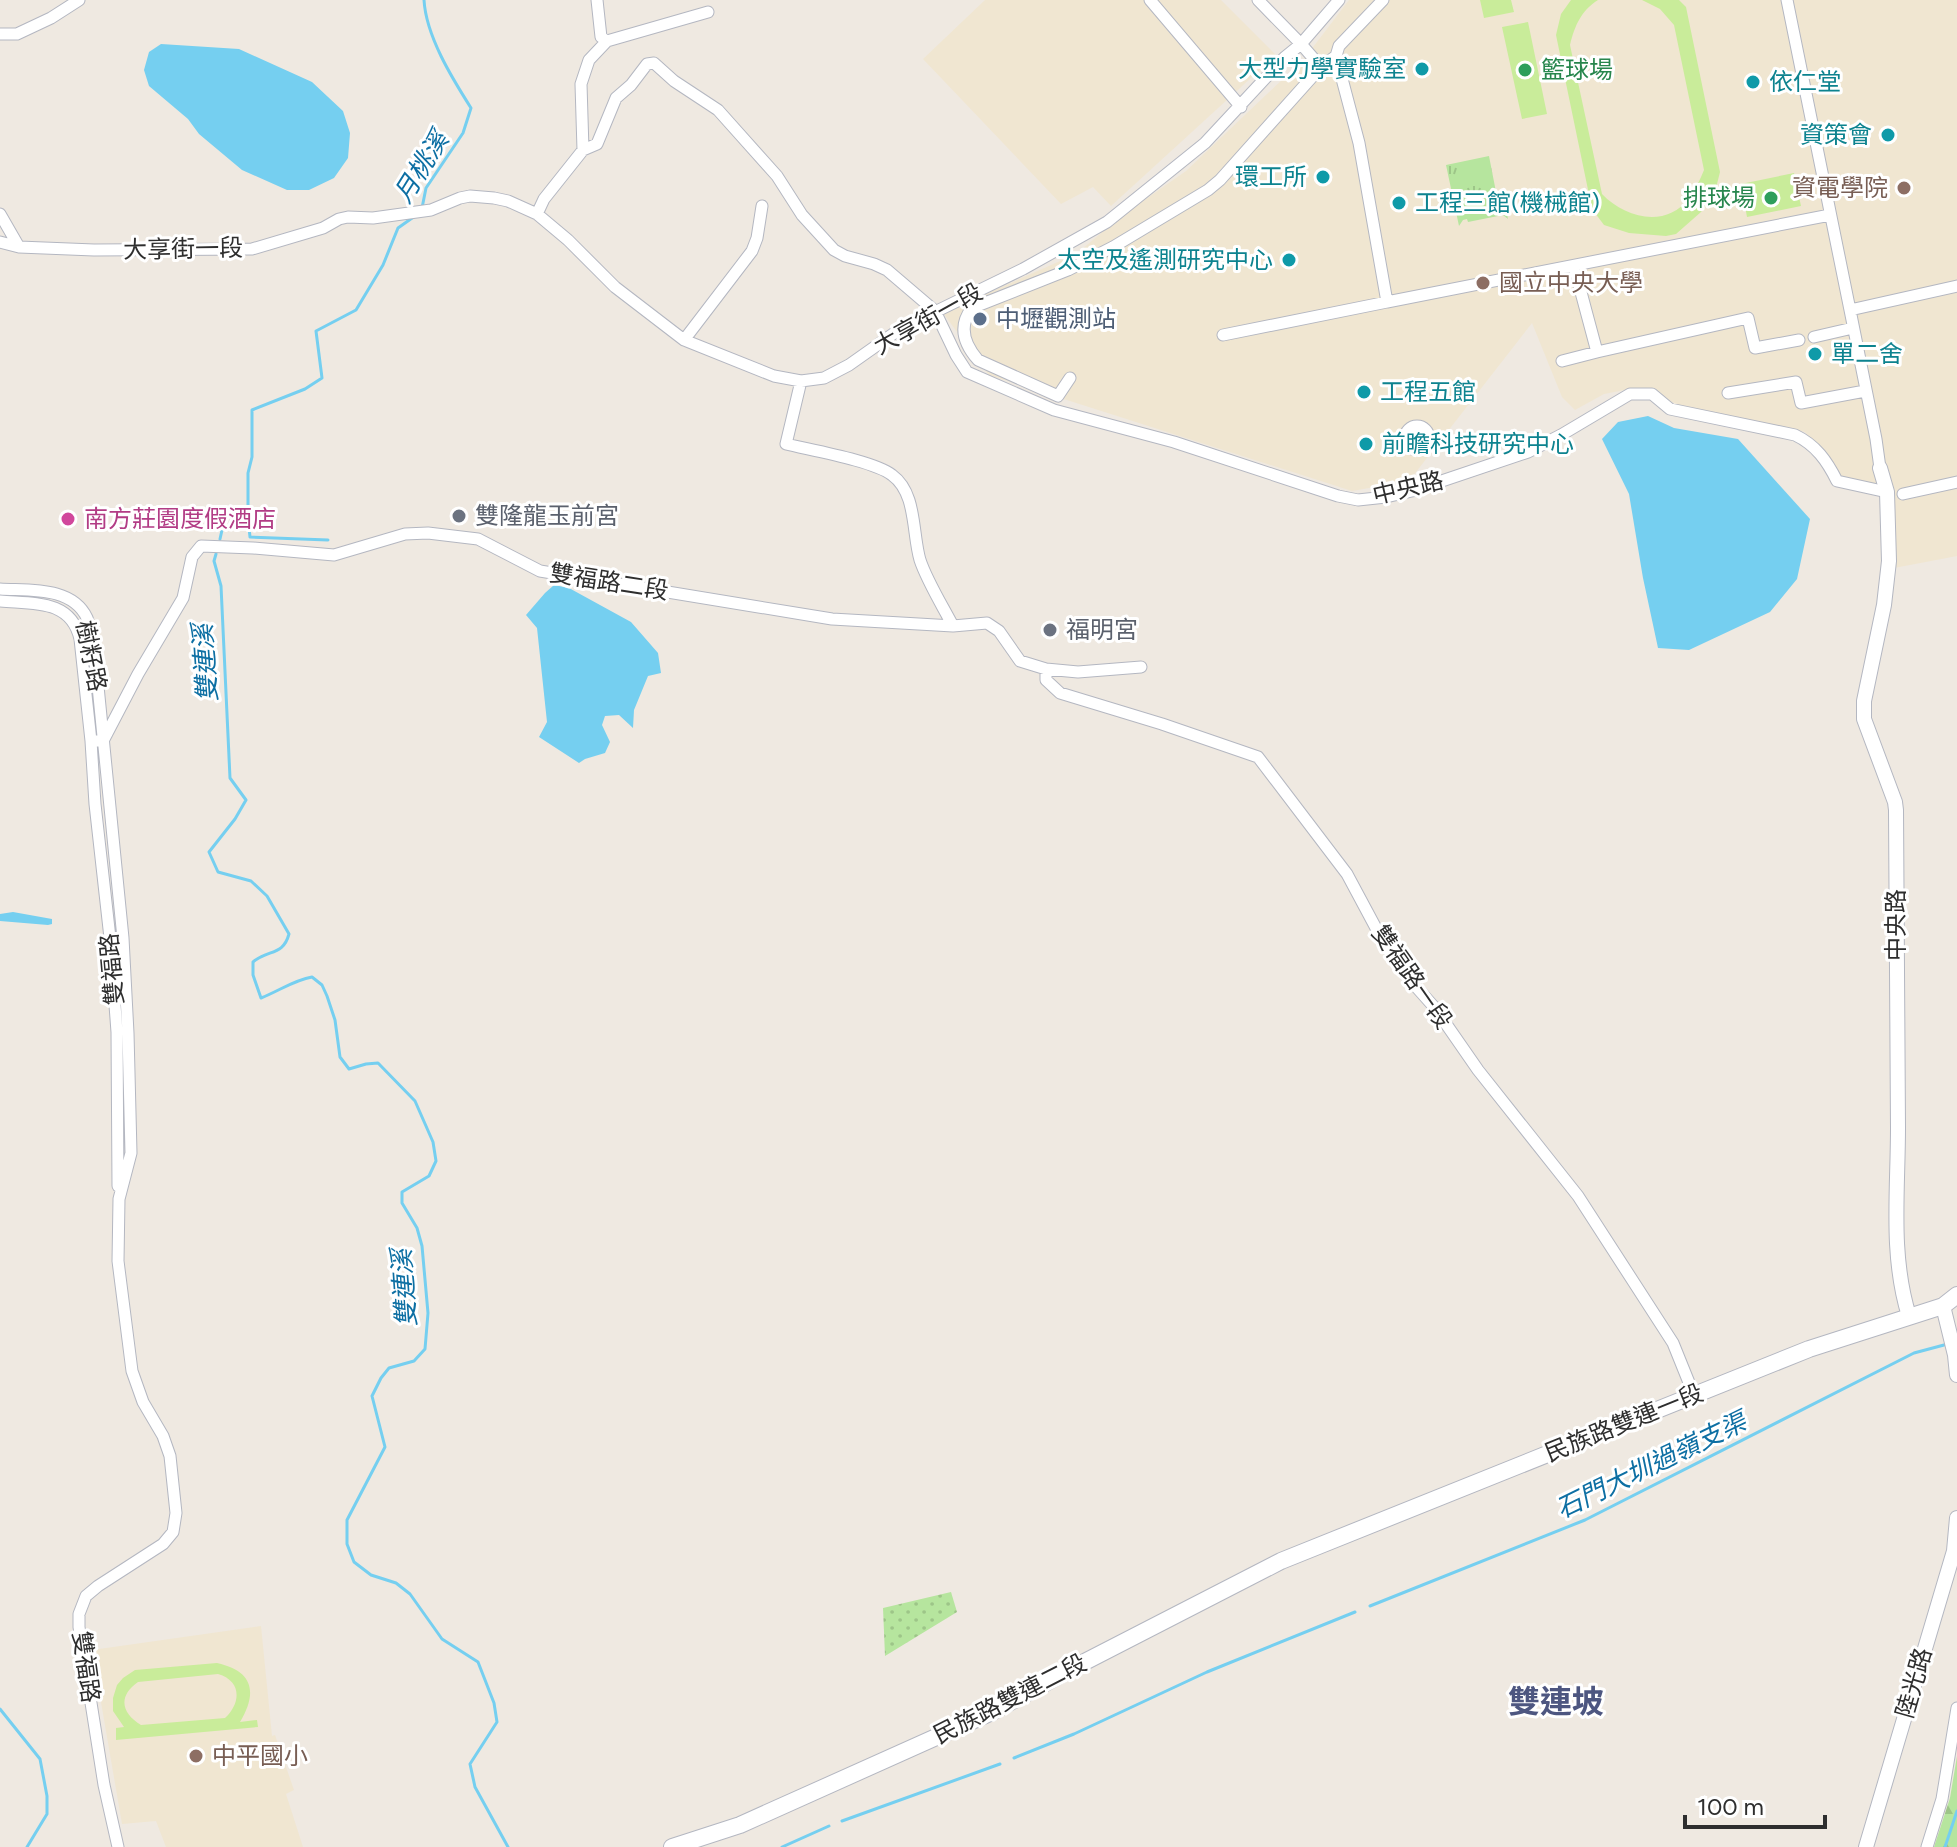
<svg xmlns="http://www.w3.org/2000/svg" width="1957" height="1847" font-family="Figtree,'Noto Sans TC',sans-serif">
<style>
.education{fill:#f0e6d1}
.grass{fill:url(#grass-tufts)}
.forest{fill:url(#forest-firs)}
.park{fill:url(#park-dots)}
.pitch{fill:#c9ec9a;fill-rule:evenodd}
.water{fill:#75cff0}
.lines{fill:none;stroke-linecap:round;stroke-linejoin:round}
.stream{stroke:#75cff0;stroke-width:3}
.minor-casing{stroke:#b4b7c1;stroke-width:13}
.tertiary-casing{stroke:#b4b7c1;stroke-width:16}
.secondary-casing{stroke:#b4b7c1;stroke-width:18}
.minor{stroke:#fff;stroke-width:11}
.tertiary{stroke:#fff;stroke-width:14}
.secondary{stroke:#fff;stroke-width:16}
.culture-dot{fill:#0f9aa8;stroke:#fff;stroke-width:3}
.leisure-dot{fill:#2e9e5b;stroke:#fff;stroke-width:3}
.education-dot{fill:#8d6e63;stroke:#fff;stroke-width:3}
.service-dot{fill:#5c6f8a;stroke:#fff;stroke-width:3}
.worship-dot{fill:#6b7280;stroke:#fff;stroke-width:3}
.hotel-dot{fill:#d1479c;stroke:#fff;stroke-width:3}
.labels{text-anchor:middle;stroke-width:6;stroke-linejoin:round;paint-order:stroke}
.culture-label{font-size:24px;fill:#0d838f;stroke:#fff;text-anchor:start}
.leisure-label{font-size:24px;fill:#27864d;stroke:#fff;text-anchor:start}
.education-label{font-size:24px;fill:#785e54;stroke:#fff;text-anchor:start}
.street-label{font-size:24px;fill:#2e2e2e;stroke:#fff}
.service-label{font-size:24px;fill:#4e5e75;stroke:#fff;text-anchor:start}
.worship-label{font-size:24px;fill:#5b616d;stroke:#fff;text-anchor:start}
.hotel-label{font-size:24px;fill:#b23c85;stroke:#fff;text-anchor:start}
.water-label{font-size:26px;font-style:italic;fill:#0d6fa3;stroke:#fff}
.district-label{font-size:32px;font-weight:bold;fill:#4d5680;stroke:#fff}
</style>
<defs>
<pattern id="grass-tufts" width="24" height="20" patternUnits="userSpaceOnUse" patternTransform="scale(2)"><rect width="24" height="20" fill="#b6e59e"/><path d="M3 7l-1-3M5 7V3M7 7l1-3M15 17l-1-3M17 17v-4M19 17l1-3" fill="none" stroke="#9dc588"/></pattern>
<pattern id="forest-firs" width="22" height="20" patternUnits="userSpaceOnUse" patternTransform="scale(2)"><rect width="22" height="20" fill="#b6e59e"/><path d="M5 1l3.5 6h-7zM16 11l3.5 6h-7z" fill="#9dc588"/></pattern>
<pattern id="park-dots" width="8" height="8" patternUnits="userSpaceOnUse" patternTransform="scale(2)"><rect width="8" height="8" fill="#b6e59e"/><path d="M2 2h.1M6 6h.1" fill="none" stroke="#9dc588" stroke-width="1.8" stroke-linecap="round"/></pattern>
</defs>
<rect width="100%" height="100%" fill="#efe9e1"/>
<path class="education" d="M985 0H1221L1276 55 1111 206 1093 187 1061 204 923 59Z
M1349 0H1957V556L1889 569V487L1847 485 1805 432 1701 413 1635 388 1604 394 1575 410 1562 397 1532 323 1409 481 1352 491 989 375 943 313 1076 254 1123 215 1186 171 1304 59Z
M261 1626 272 1736 275 1735 294 1790 286 1794 303 1847H166L156 1821 122 1824 92 1650Z"/>
<path class="grass" d="M1489 156 1496 192 1502 191 1508 219 1503 215 1468 222 1467 219 1463 220 1459 226 1446 165Z"/>
<path class="forest" d="M1957 1756V1847H1934L1950 1798Z"/>
<path class="park" d="M951 1592 957 1612 885 1656 883 1608Z"/>
<path class="pitch" d="M1480 0H1511L1514 12 1484 18Z
M1571 0H1598C1581 11 1575 25 1570 45L1602 194C1625 218 1666 229 1689 198 1695 190 1700 180 1704 170L1674 25 1660 9 1642 0H1679L1686 7 1720 172 1715 192 1701 212 1676 234 1666 236 1629 233 1604 225 1592 209 1556 35 1561 14Z
M1528 22 1547 114 1522 119 1502 27Z
M1794 173 1801 206 1747 217 1741 184Z
M217 1663C253 1671 258 1692 240 1722L257 1720 258 1727 116 1740V1728L124 1727 113 1711V1698L117 1685 123 1678 135 1670ZM218 1674C242 1681 241 1703 225 1718L141 1725C121 1713 118 1696 138 1682Z"/>
<path class="water" d="M161 44 239 49 312 82 343 111 350 133 348 158 334 178 309 190H287L242 170 199 134 188 119 149 86 144 70 149 52Z
M1648 416 1674 428 1738 439 1810 519 1797 579 1770 612 1689 650 1658 648 1643 578 1629 494 1602 439 1618 422Z
M554 585 569 588 631 622 658 653 661 673 648 676 634 710 633 728 619 715 605 716 602 725 610 742 605 753 585 759 579 763 539 737 547 722 537 628 526 615 545 593Z
M13 912 52 919V924L48 925 0 921V914Z"/>
<g class="lines">
<path class="stream" d="M422 208 426 188 463 133 471 108C452 78 426 36 424 0
M220 539 222 530 248 518
M328 540 250 537 248 518V473L252 457V410L305 389 322 378 316 331 356 310 383 265 398 228 415 216
M216 554 214 561 221 586 230 778 246 800 235 819 209 852 218 872 251 881 267 896 289 934C283 956 269 949 253 962V975L261 998C279 991 294 980 312 977L322 985 327 996 335 1020 340 1057 349 1069 366 1064 378 1063 415 1101 433 1142 436 1161 429 1176 402 1192V1203L417 1228 422 1246 428 1313 425 1349 414 1361 389 1368 381 1378 372 1396 385 1447 347 1520V1544L354 1562 371 1575 396 1583 410 1594 442 1639 478 1662 494 1703 497 1722 470 1764 475 1787 508 1847
M1370 1606 1585 1520 1914 1353 1944 1345
M0 1709 40 1759 47 1796V1814L27 1847
M1014 1758 1074 1734 1207 1672 1355 1612
M842 1821 1000 1764
M782 1847 829 1826
M1945 1847 1957 1811"/>
<g class="minor-casing">
<path id="minor" d="M597 0 601 37 607 41
M1150 0 1241 107
M1258 0 1301 44 1321 67
M1383 0 1339 46 1336 56 1359 143 1387 302 1830 215
M1787 0 1850 310 1957 286
M0 34H17L51 18 79 0
M583 150 597 144 616 98 631 85 647 64 654 63 674 81 718 110 777 176 802 215 834 250 845 256 874 264 887 270 935 311 956 355 967 372 1054 410 1174 442 1338 496 1358 500 1386 497 1412 491 1528 452 1561 435 1630 394H1652L1670 409 1795 435C1816 445 1827 461 1837 481L1887 492
M0 214 19 247
M537 214 544 199 583 150 581 84 589 60 607 41 708 12
M0 242 19 247 94 250 252 249 323 228 339 219 348 217 373 218 431 210 460 198 470 196 494 198 508 201 537 214 568 240 615 287 684 340 774 376 801 381 824 378 849 365 900 329 1023 269 1107 222 1205 143 1285 57 1301 44 1339 0
M1850 310 1876 439 1880 468
M1223 335 1387 302
M1814 337 1853 328
M684 340 752 251 757 238 762 206
M1597 352 1748 318 1755 348 1799 340
M1562 361 1597 352 1574 266
M1070 378 1058 396 978 360C964 344 958 326 972 308L1068 270 1113 247 1208 190 1220 180 1321 67 1336 56
M801 381 786 444C810 450 874 461 892 475 917 493 912 533 920 560 927 581 942 605 953 626
M1728 393 1796 382 1801 403 1865 391
M1405 438a12 12 0 1 1 24 0a12 12 0 1 1-24 0Z
M1903 494 1957 482
M0 589C29 591 72 586 87 618 92 630 93 644 95 656L123 938 128 1033 131 1153 119 1199 118 1261 132 1371 143 1402 163 1436 170 1456 176 1513 173 1532 163 1544 98 1586 86 1596 79 1614V1627L104 1785 118 1847
M0 601C33 604 71 599 80 639L91 741 95 804 110 938 117 1032 118 1186
M1046 669V680L1060 693 1162 724 1258 757 1347 874 1377 930 1403 972 1435 1008 1478 1070 1578 1196 1673 1343 1694 1395
M91 741H103L138 674 183 598 192 557 201 546 253 548 334 555 405 534 428 533 478 539 540 571 832 619 953 626 987 623 999 631 1020 661 1046 669 1078 672 1141 667
M1927 1847 1942 1799 1957 1708"/>
</g>
<g class="tertiary-casing">
<path id="tertiary" d="M1880 468 1887 492 1889 561 1884 605 1864 701V719L1895 802 1896 810C1896 916 1897 1022 1898 1128 1898 1191 1890 1255 1909 1316
M1943 1306 1955 1355 1957 1375
M1866 1847 1954 1551 1957 1518"/>
</g>
<g class="secondary-casing">
<path id="secondary" d="M672 1847 740 1825 992 1712 1067 1671 1281 1561 1809 1349 1943 1306 1957 1295"/>
</g>
<use href="#minor" class="minor"/>
<use href="#tertiary" class="tertiary"/>
<use href="#secondary" class="secondary"/>
</g>
<g class="culture-dot">
<circle cx="1422" cy="69" r="8"/>
<circle cx="1753" cy="82" r="8"/>
<circle cx="1888" cy="135" r="8"/>
<circle cx="1323" cy="177" r="8"/>
<circle cx="1399" cy="203" r="8"/>
<circle cx="1289" cy="260" r="8"/>
<circle cx="1815" cy="354" r="8"/>
<circle cx="1364" cy="392" r="8"/>
<circle cx="1366" cy="444" r="8"/>
</g>
<g class="leisure-dot">
<circle cx="1525" cy="70" r="8"/>
<circle cx="1771" cy="198" r="8"/>
</g>
<g class="education-dot">
<circle cx="1904" cy="188" r="8"/>
<circle cx="1483" cy="283" r="8"/>
<circle cx="196" cy="1756" r="8"/>
</g>
<circle class="service-dot" cx="980" cy="319" r="8"/>
<g class="worship-dot">
<circle cx="459" cy="516" r="8"/>
<circle cx="1050" cy="630" r="8"/>
</g>
<circle class="hotel-dot" cx="68" cy="519" r="8"/>
<g class="labels">
<g class="culture-label">
<text x="1406" y="77" text-anchor="end">大型力學實驗室</text>
<text x="1769" y="90">依仁堂</text>
<text x="1872" y="143" text-anchor="end">資策會</text>
<text x="1307" y="185" text-anchor="end">環工所</text>
<text x="1415" y="211">工程三館(機械館)</text>
<text x="1273" y="268" text-anchor="end">太空及遙測研究中心</text>
<text x="1831" y="362">單二舍</text>
<text x="1380" y="400">工程五館</text>
<text x="1382" y="452">前瞻科技研究中心</text>
</g>
<g class="leisure-label">
<text x="1541" y="78">籃球場</text>
<text x="1755" y="206" text-anchor="end">排球場</text>
</g>
<g class="education-label">
<text x="1888" y="196" text-anchor="end">資電學院</text>
<text x="1499" y="291">國立中央大學</text>
<text x="212" y="1764">中平國小</text>
</g>
<g class="street-label">
<text transform="translate(183 249) rotate(-1)" y="8">大享街一段</text>
<text transform="translate(928 319) rotate(-29)" y="8">大享街一段</text>
<text transform="translate(1408 488) rotate(-13)" y="8">中央路</text>
<text transform="translate(609 582) rotate(9)" y="8">雙福路二段</text>
<text transform="translate(91 656) rotate(79)" y="8">樹籽路</text>
<text transform="translate(1896 925) rotate(-90)" y="8">中央路</text>
<text transform="translate(112 969) rotate(-95)" y="8">雙福路</text>
<text transform="translate(1412 977) rotate(55)" y="8">雙福路一段</text>
<text transform="translate(1624 1423) rotate(-22)" y="8">民族路雙連一段</text>
<text transform="translate(86 1667) rotate(82)" y="8">雙福路</text>
<text transform="translate(1914 1683) rotate(-74)" y="8">陸光路</text>
<text transform="translate(1010 1699) rotate(-27)" y="8">民族路雙連二段</text>
</g>
<g class="service-label">
<text x="996" y="327">中壢觀測站</text>
</g>
<g class="worship-label">
<text x="475" y="524">雙隆龍玉前宮</text>
<text x="1066" y="638">福明宮</text>
</g>
<g class="hotel-label">
<text x="84" y="527">南方莊園度假酒店</text>
</g>
<g class="water-label">
<text transform="translate(421 167) rotate(-58)" y="9">月桃溪</text>
<text transform="translate(205 663) rotate(-94)" y="9">雙連溪</text>
<text transform="translate(404 1288) rotate(-94)" y="9">雙連溪</text>
<text transform="translate(1651 1465) rotate(-26)" y="9">石門大圳過嶺支渠</text>
</g>
<g class="district-label">
<text x="1556" y="1713">雙連坡</text>
</g>
</g>
<path d="M1685 1815v12h140v-12" fill="none" stroke="#2e2e2e" stroke-width="4"/>
<text x="1697" y="1815" font-size="24" fill="#2e2e2e" stroke="#ffffff" stroke-width="6" paint-order="stroke">100 m</text>
</svg>
